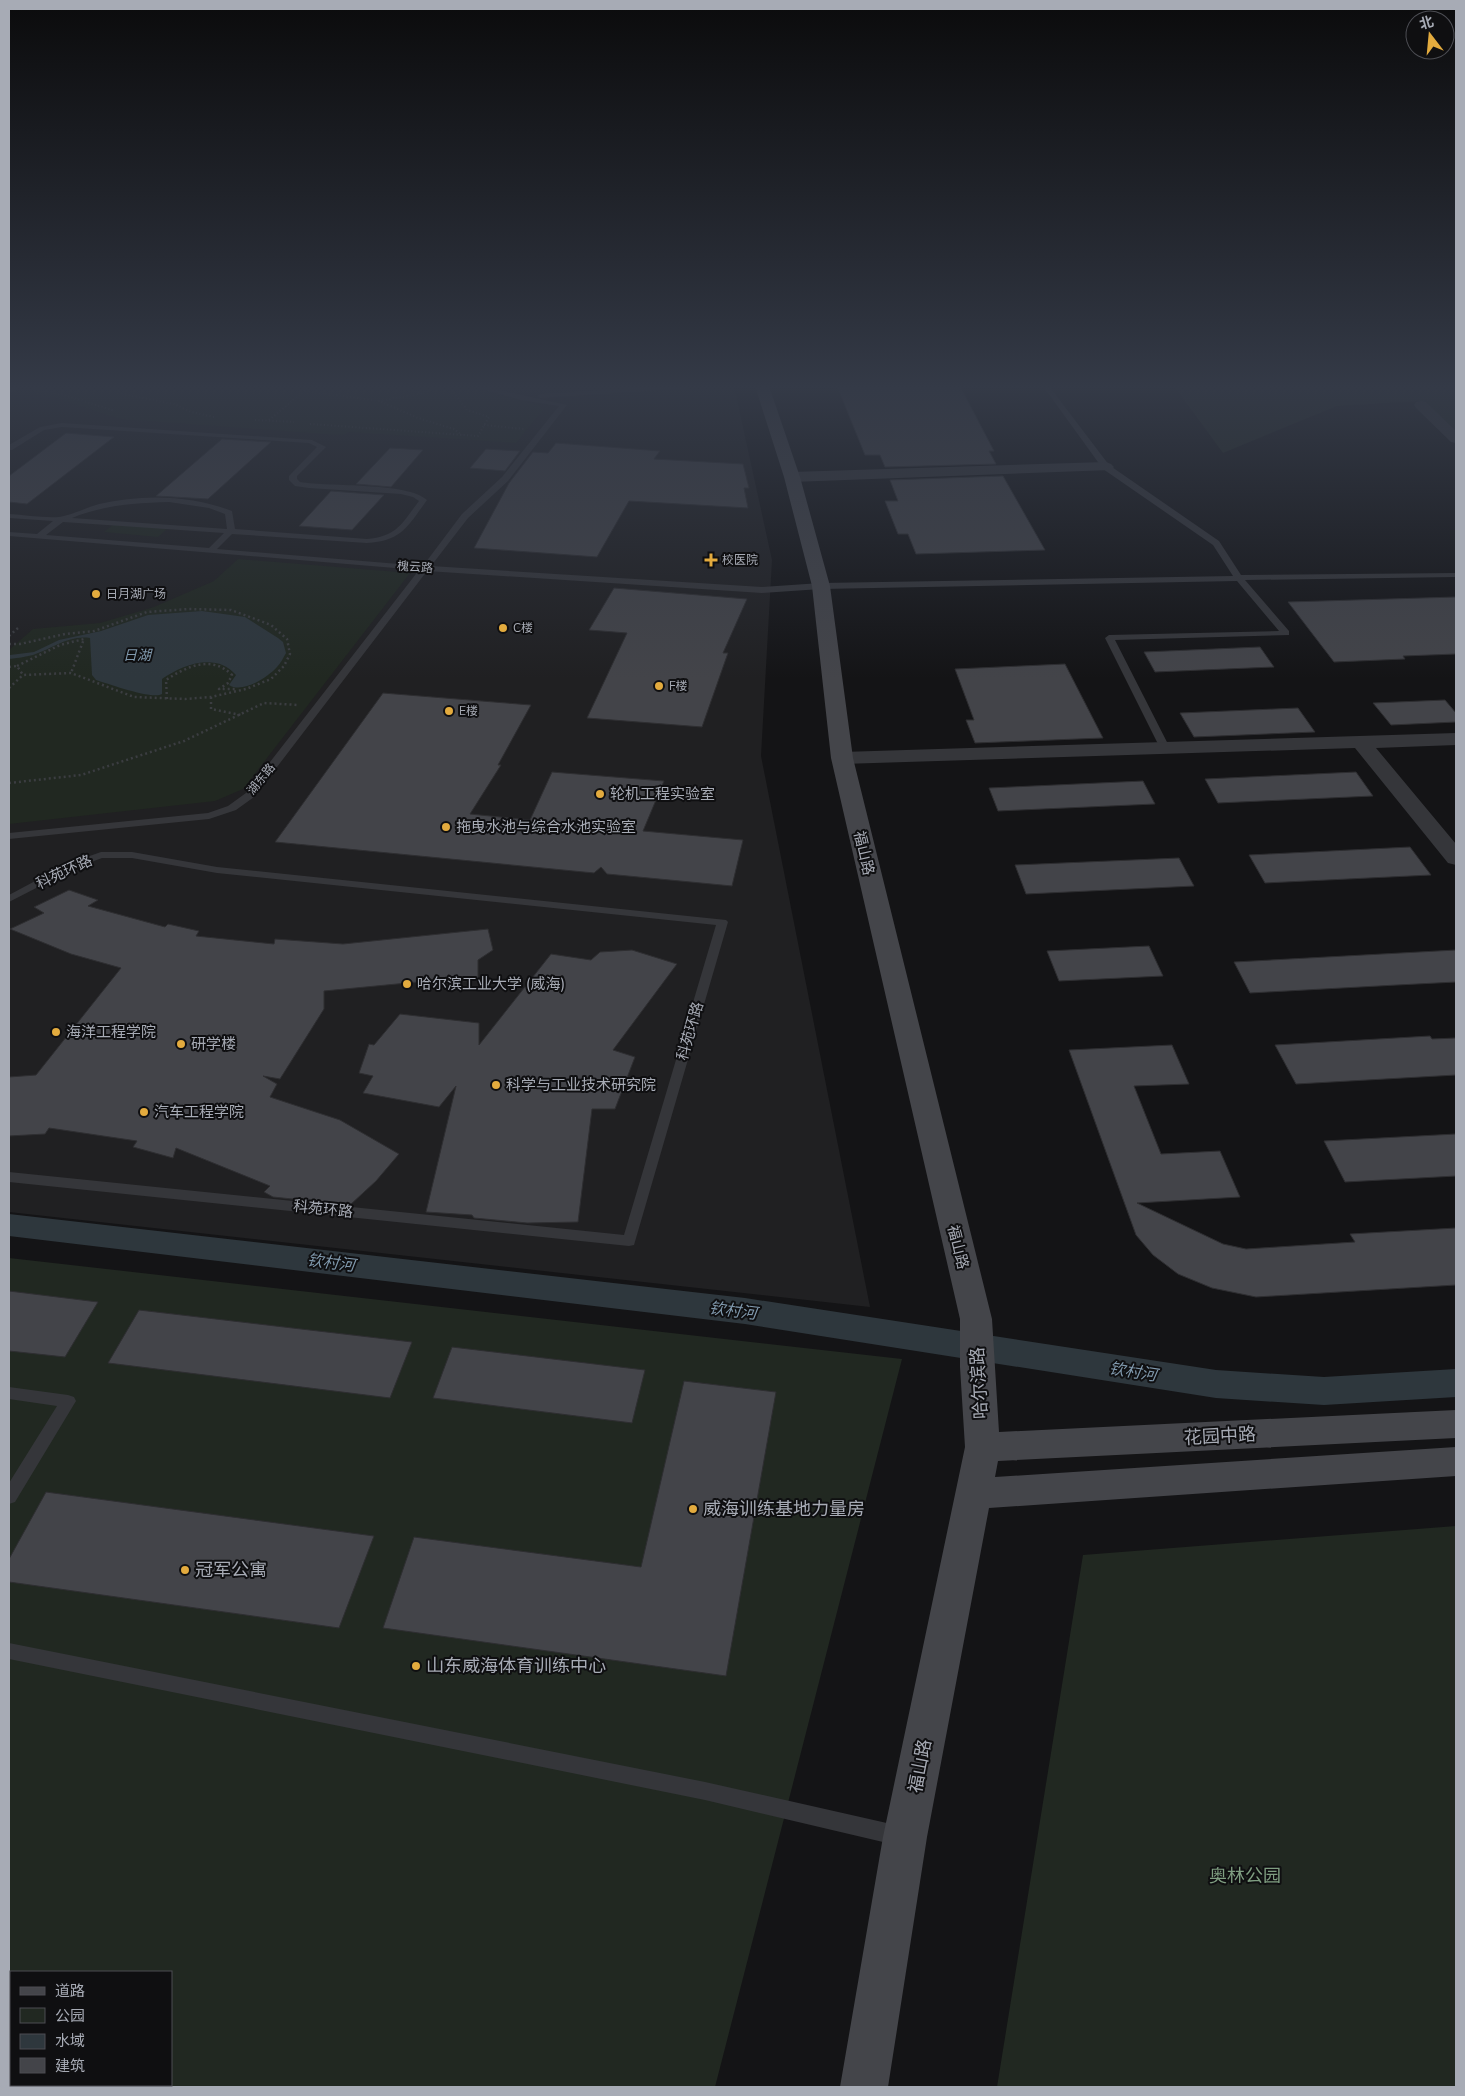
<svg xmlns="http://www.w3.org/2000/svg" width="1465" height="2096" font-family="'Nunito Sans','Noto Sans SC',sans-serif">
<style>
.built{fill:#202022}
.green{fill:#212821;fill-rule:evenodd}
.water{fill:#2e373d}
.lines{fill:none;stroke-linecap:round;stroke-linejoin:round}
.canal{fill:#2e373d;fill-rule:evenodd}
.building{fill:#434449;stroke:#2e2e31}
.path-far1{stroke:#3b3d41;stroke-width:2;stroke-dasharray:1 2.5;stroke-linecap:butt}
.path{stroke:#3b3d41;stroke-width:2.5;stroke-dasharray:2 3;stroke-linecap:butt}
.service{fill:#35363a;fill-rule:evenodd}
.minor{fill:#35363a;fill-rule:evenodd}
.secondary{fill:#44454a;fill-rule:evenodd}
.poi-dot{fill:#e3ab3e;stroke:#0f0f11;stroke-width:2}
.labels{text-anchor:middle;stroke-width:4;stroke-linejoin:round;paint-order:stroke}
.far-poi-label{font-size:12px;fill:#a7abb5;stroke:#0f0f11;text-anchor:start}
.far-street-label{font-size:12px;fill:#a7abb5;stroke:#0f0f11}
.far-water-label{font-size:14px;font-style:italic;fill:#8099ad;stroke:#0f0f11}
.poi-label{font-size:15px;fill:#a7abb5;stroke:#0f0f11;text-anchor:start}
.street-label{font-size:15px;fill:#a7abb5;stroke:#0f0f11}
.water-label{font-size:16px;font-style:italic;fill:#8099ad;stroke:#0f0f11}
.near-street-label{font-size:18px;fill:#a7abb5;stroke:#0f0f11}
.near-poi-label{font-size:18px;fill:#a7abb5;stroke:#0f0f11;text-anchor:start}
.near-park-label{font-size:18px;fill:#7f9e81;stroke:#0f0f11}
</style>
<rect width="100%" height="100%" fill="#141416"/>
<path class="built" d="M9 386H734L772 560 761 756 870 1307 9 1212Z"/>
<path class="green" d="M35 386H464L541 406 543 410 516 443 348 432 344 435 324 434 120 419 53 397 29 394Z
M1174 386H1456V432L1420 401 1337 406 1223 453Z
M114 524 168 528 158 537 104 532Z
M238 559 410 573 243 789 215 801 9 824V650L33 629 100 623 154 607 214 581Z
M9 1258 902 1359 715 2087H9ZM11 1972H171V2085H11Z
M1456 1526V2087H997L1083 1555Z"/>
<path class="water" d="M202 611 245 617 278 638 283 642 286 653C283 658 281 663 277 667 268 677 243 694 229 685L236 675C217 652 183 664 162 679V694C153 700 109 684 96 680L92 675 90 638C68 635 52 649 33 655 25 657 17 658 9 659L10 655 34 652 59 640 101 631 148 615Z"/>
<g class="lines">
<path class="canal" d="M9 1214 745 1298 1216 1370 1324 1377 1456 1369V1397L1324 1405 1216 1398 745 1324 9 1236Z"/>
</g>
<path class="building" d="M837 386H960L994 451H989L996 464 885 467 880 455H865Z
M66 433 114 437 27 504 9 502V476Z
M222 439 271 442 208 499 156 496Z
M556 443 660 451 654 459 743 464 749 488H744L748 508 629 501 597 557 474 548 509 483 533 452 548 453Z
M390 448 423 450 391 487 356 484Z
M486 449 520 451 505 471 470 468Z
M1003 476 1045 550 916 554 908 534H898L885 501H898L890 480Z
M331 491 384 495 352 530 299 526Z
M614 588 747 599 723 653H728L702 727 587 718 627 633 589 630Z
M1456 597V654L1403 656 1405 659 1334 662 1288 602Z
M1260 647 1274 667 1155 672 1144 652Z
M1065 664 1103 738 975 743 966 720H974L955 669Z
M383 693 531 705 498 765H501L470 814 530 820 552 772 664 781 643 831 743 840 732 886 607 874 601 867 594 873 275 842Z
M1445 700 1456 713V722L1391 725 1373 703Z
M1298 708 1315 732 1194 737 1180 713Z
M1356 772 1373 796 1218 803 1205 779Z
M1143 781 1155 804 998 811 989 788Z
M1410 847 1431 875 1265 883 1249 855Z
M1179 858 1194 886 1026 894 1015 865Z
M69 890 98 900 88 906 165 927 168 924 199 931 196 936 274 944 275 939 343 944 488 929 493 950 478 960V980L426 984 428 981 324 991V1009L280 1079 263 1076 277 1084 270 1097 340 1120 399 1154 376 1181 350 1205 273 1197 264 1192 270 1186 176 1148 173 1158 133 1147 137 1141 49 1128 45 1134 9 1136V1077L36 1075 121 968 71 954 10 929 44 913 34 907Z
M1149 946 1163 976 1059 981 1047 951Z
M632 950 677 964 613 1050 635 1057 615 1109H592L578 1222 527 1223 474 1218 472 1215 426 1212 456 1086 439 1107 363 1093 373 1076 359 1073 369 1044 374 1045 400 1014 479 1023V1045L551 954 591 960 600 952Z
M1456 950V982L1397 985 1250 993 1234 962Z
M1430 1036 1432 1039 1456 1038V1075L1296 1084 1275 1045Z
M1172 1045 1189 1084 1134 1086 1161 1154 1220 1151 1240 1197 1137 1203 1223 1244 1246 1249 1355 1242 1350 1234 1456 1228V1285L1256 1297 1212 1288 1178 1274 1153 1255 1136 1235 1069 1050Z
M1456 1134V1176L1345 1182 1324 1141Z
M9 1291 98 1302 65 1357 9 1351Z
M139 1310 412 1342 390 1398 108 1363Z
M452 1347 645 1370 632 1423 433 1398Z
M684 1381 776 1392 726 1676 383 1628 414 1537 641 1567Z
M46 1492 374 1536 339 1628 9 1582V1559Z"/>
<g class="lines">
<path class="path-far1" d="M117 386V391L123 394 174 404 191 412 214 417
M398 386 421 393
M34 389 61 394 115 411
M305 391 379 401 418 418 454 429 462 435
M379 401 423 393H421L444 386
M255 420 294 422
M269 420 310 386
M310 424 478 436 489 417 467 410 452 390 445 386
M484 425 524 429"/>
<path class="path" d="M9 636 18 628
M9 644H20L65 634 94 631 147 612 189 609 231 610 271 625 287 639 290 654 284 666 271 679 246 689 211 697 185 699 134 697 71 673 23 675 17 666 9 667
M17 666 60 645 84 639 71 673
M9 688 23 675
M211 697V709L241 715
M167 699 166 680C187 666 212 655 232 675L228 683 219 689H236
M9 783 81 775 184 741 264 703 298 705"/>
<path class="service" d="M14 386H21L9 394V389Z
M471 386H480L567 405 508 481 468 518 431 566 762 587 821 583 1233 576 1213 545 1103 469 1043 386H1049L1109 465 1219 541 1241 575 1456 573V577L1245 580 1289 631V635L1115 640 1170 748 1165 751 1160 748 1105 638 1109 635 1279 631 1237 581 821 589 762 593 427 571 254 797 236 810 209 819 9 839V833L208 813 228 806 246 793 419 570 9 536V532L37 534 53 521 9 518V514C25 515 43 518 59 517 69 516 88 507 99 504 143 494 190 495 232 511L235 529 367 539C398 536 402 523 419 501L413 497 401 494 309 488 295 486 289 480V476L317 447 309 443 62 427 44 430 12 450H9V445L40 427 62 423 312 440 326 447 297 476V479L300 482C329 487 408 482 427 500 408 526 402 541 367 543L232 534 217 549 423 566 462 514 502 477 559 406 521 400ZM169 502 209 508 225 514 227 529 72 518C103 505 136 503 169 502ZM63 522 224 533 209 548 46 535Z
M667 386H695L692 388 540 398 537 396 540 394Z
M101 852H132L217 867 726 920 728 922 634 1245 629 1246 9 1182V1172L624 1235 716 925 217 873 132 858H102L75 868 9 902V895L67 864Z
M9 1387 68 1395 74 1397 76 1401 15 1502 9 1504V1483L57 1406 9 1399Z
M9 1643 705 1782 900 1826 907 1829 910 1836 907 1843 900 1846 705 1800 9 1659Z"/>
<path class="minor" d="M1421 401 1426 402 1456 431V443L1451 442 1416 408 1414 405 1416 402Z
M1106 462 1111 464 1114 467 1111 470 792 482 787 480 784 477 787 474 792 472Z
M1456 733V745L1376 748 1456 844V865L1448 863 1355 748 842 764 835 762 832 758 835 754 842 752Z"/>
<path class="secondary" d="M755 386H769L800 477 830 586 853 758 992 1319 999 1432 1456 1410V1438L998 1461 995 1477 1456 1447V1476L989 1508 927 1837 888 2087H840L883 1837 965 1447 960 1367V1319L831 758 812 586 784 477Z"/>
</g>
<linearGradient id="sky" x2="0" y2="1"><stop stop-color="#0b0b0c"/><stop offset="0.57" stop-color="#343a47"/><stop offset="1" stop-color="#343a47" stop-opacity="0"/></linearGradient>
<rect width="1465" height="679" fill="url(#sky)"/>
<g class="poi-dot">
<path d="M708.5 552.5h5v5h5v5h-5v5h-5v-5h-5v-5h5z"/>
<circle cx="96" cy="594" r="5"/>
<circle cx="503" cy="628" r="5"/>
<circle cx="659" cy="686" r="5"/>
<circle cx="449" cy="711" r="5"/>
<circle cx="600" cy="794" r="5"/>
<circle cx="446" cy="827" r="5"/>
<circle cx="407" cy="984" r="5"/>
<circle cx="56" cy="1032" r="5"/>
<circle cx="181" cy="1044" r="5"/>
<circle cx="496" cy="1085" r="5"/>
<circle cx="144" cy="1112" r="5"/>
<circle cx="693" cy="1509" r="5"/>
<circle cx="185" cy="1570" r="5"/>
<circle cx="416" cy="1666" r="5"/>
</g>
<g class="labels">
<g class="far-poi-label">
<text x="722" y="564">校医院</text>
<text x="106" y="598">日月湖广场</text>
<text x="513" y="632">C楼</text>
<text x="669" y="690">F楼</text>
<text x="459" y="715">E楼</text>
</g>
<g class="far-street-label">
<text transform="translate(415 567) rotate(4)" y="4">槐云路</text>
<text transform="translate(261 779) rotate(-51)" y="4">湖东路</text>
</g>
<g class="far-water-label">
<text x="137" y="660">日湖</text>
</g>
<g class="poi-label">
<text x="610" y="799">轮机工程实验室</text>
<text x="456" y="832">拖曳水池与综合水池实验室</text>
<text x="417" y="989">哈尔滨工业大学 (威海)</text>
<text x="66" y="1037">海洋工程学院</text>
<text x="191" y="1049">研学楼</text>
<text x="506" y="1090">科学与工业技术研究院</text>
<text x="154" y="1117">汽车工程学院</text>
</g>
<g class="street-label">
<text transform="translate(864 853) rotate(77)" y="5">福山路</text>
<text transform="translate(64 872) rotate(-25)" y="5">科苑环路</text>
<text transform="translate(690 1031) rotate(-74)" y="5">科苑环路</text>
<text transform="translate(323 1209) rotate(6)" y="5">科苑环路</text>
<text transform="translate(958 1247) rotate(76)" y="5">福山路</text>
</g>
<g class="water-label">
<text transform="translate(331 1262) rotate(7)" y="6">钦村河</text>
<text transform="translate(733 1310) rotate(7)" y="6">钦村河</text>
<text transform="translate(1133 1371) rotate(9)" y="6">钦村河</text>
</g>
<g class="near-street-label">
<text transform="translate(979 1383) rotate(-93)" y="6">哈尔滨路</text>
<text transform="translate(1220 1436) rotate(-3)" y="6">花园中路</text>
<text transform="translate(920 1766) rotate(-79)" y="6">福山路</text>
</g>
<g class="near-poi-label">
<text x="703" y="1515">威海训练基地力量房</text>
<text x="195" y="1576">冠军公寓</text>
<text x="426" y="1672">山东威海体育训练中心</text>
</g>
<g class="near-park-label">
<text x="1245" y="1882">奥林公园</text>
</g>
</g>
<rect width="1465" height="2096" fill="none" stroke="#a7abb5" stroke-width="20"/>
<rect x="10" y="1971" width="162" height="115" fill="#0f0f11" stroke="#4c4d53"/>
<rect x="20" y="1987" width="25" height="8" fill="#44454a" stroke="#4c4d53"/>
<text x="55" y="1996" font-size="15" fill="#a7abb5">道路</text>
<rect x="20" y="2008" width="25" height="15" fill="#212821" stroke="#4c4d53"/>
<text x="55" y="2021" font-size="15" fill="#a7abb5">公园</text>
<rect x="20" y="2034" width="25" height="15" fill="#2e373d" stroke="#4c4d53"/>
<text x="55" y="2046" font-size="15" fill="#a7abb5">水域</text>
<rect x="20" y="2058" width="25" height="15" fill="#434449" stroke="#4c4d53"/>
<text x="55" y="2071" font-size="15" fill="#a7abb5">建筑</text>
<g transform="translate(1430 35) rotate(344)"><circle r="24" fill="#0f0f11" stroke="#4c4d53"/>
<path d="M0-4L9 19L0 12L-9 19Z" fill="#e3ab3e"/>
<text y="-8" font-size="14" font-weight="bold" text-anchor="middle" fill="#a7abb5">北</text>
</g>
</svg>
